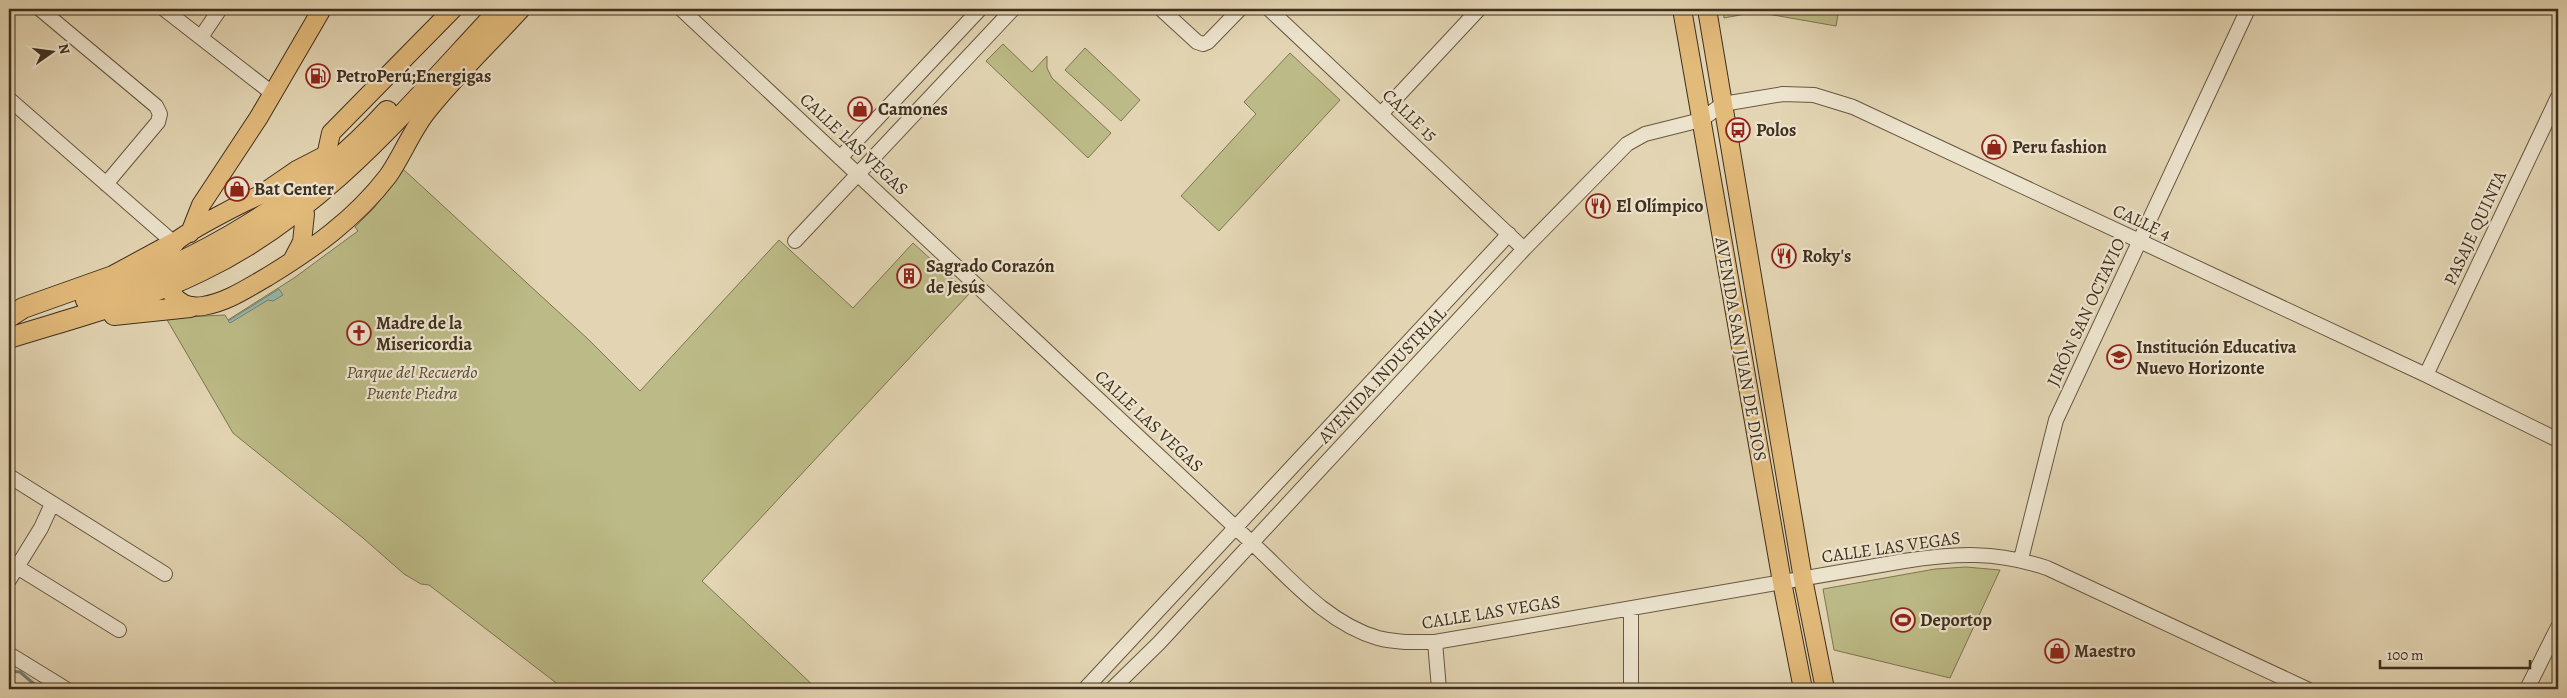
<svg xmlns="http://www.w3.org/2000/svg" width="2567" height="698" font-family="Alegreya,serif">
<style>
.green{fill:#bcbb87;stroke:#7e7552}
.water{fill:#95b9ae;stroke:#738274}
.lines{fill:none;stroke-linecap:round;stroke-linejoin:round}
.stream{stroke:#738274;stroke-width:3}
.minor-casing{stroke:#685843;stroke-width:16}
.major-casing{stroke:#3f2f1e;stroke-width:20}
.highway-casing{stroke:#3f2f1e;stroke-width:22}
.minor{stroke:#ede4ce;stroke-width:14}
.major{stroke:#e2ba7a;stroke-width:18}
.highway{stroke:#e2ba7a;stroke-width:20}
.labels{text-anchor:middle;stroke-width:4.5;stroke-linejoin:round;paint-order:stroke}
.poi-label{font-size:18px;font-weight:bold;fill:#3f2f1e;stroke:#ede4ce;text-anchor:start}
.street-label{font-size:18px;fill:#3f2f1e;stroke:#ede4ce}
.park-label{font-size:18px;font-style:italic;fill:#584b33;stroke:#ede4ce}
</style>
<rect width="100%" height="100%" fill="#e3d5b3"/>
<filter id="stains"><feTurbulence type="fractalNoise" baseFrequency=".004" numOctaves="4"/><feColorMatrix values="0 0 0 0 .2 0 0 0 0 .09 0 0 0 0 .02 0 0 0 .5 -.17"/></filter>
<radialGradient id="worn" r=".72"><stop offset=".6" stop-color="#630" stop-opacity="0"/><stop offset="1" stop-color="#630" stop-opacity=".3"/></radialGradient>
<path class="green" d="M1723 9H1839L1836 26 1756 12 1724 18Z
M1003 44 1032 72 1047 56V68L1052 78 1111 133 1088 158 986 61Z
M1085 48 1140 100 1121 121 1065 70Z
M1290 53 1340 100 1219 231 1181 196 1256 114 1244 102Z
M403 169 589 340 640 391 779 240 853 308 913 243 969 294 702 581 817 689H564L429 585 421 584 404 574 363 538 233 433 166 318 225 315 228 320 294 278 358 231 355 227 375 207Z
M1966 567 2000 570 1950 678 1834 650 1823 589 1935 569Z"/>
<path class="water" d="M279 289 283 295 273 301 268 300 230 323 228 321Z"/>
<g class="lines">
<path class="stream" d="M9 671 20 672 40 689"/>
<g class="minor-casing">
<path id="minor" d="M40 9 156 106 160 114 158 122 106 184
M164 9 272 93
M681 9 1251 542C1289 577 1326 623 1378 638 1397 643 1416 642 1435 642L1904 561C1956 553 1996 551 2047 568L2307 689
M1161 9 1197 42 1203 44 1208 42 1240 9
M1269 9 1524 249
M201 37 220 9
M9 99 174 243
M1381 114 1479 9
M840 158 980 9
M795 241 1013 9
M2426 375 2558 97
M9 476 165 574
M2021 559 2056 420 2248 9
M17 567 119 630
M9 580 41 528 52 504
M1435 642 1439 689
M9 654 66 689
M1085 689 1509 234
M1112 689 1159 643 1524 249 1627 144 1645 134 1701 120 1723 104 1783 94 1814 95 1853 107 2426 375 2558 440
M1631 689V609
M2527 689 2558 627"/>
</g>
<g class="major-casing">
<path id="major" d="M1682 9 1782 582 1803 689
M1707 9 1803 579 1825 689
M326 156 331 133 453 9
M190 233 201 205 259 117 322 9
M292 261 302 242 305 214C300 199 287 189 271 191 252 197 189 230 174 243 160 256 161 281 173 295 180 304 191 308 203 306 227 302 246 289 267 277 313 249 355 219 388 176 403 155 412 129 429 109 457 74 491 42 521 9"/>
</g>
<g class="highway-casing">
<path id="highway" d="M265 193 297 171 330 154
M86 300C198 263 307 199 387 111
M114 315 190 307
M9 317 23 308 113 276 174 243
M9 338C73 318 140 301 201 271 323 213 409 106 500 9"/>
</g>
<use href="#minor" class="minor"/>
<use href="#major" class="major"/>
<use href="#highway" class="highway"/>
</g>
<defs>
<g id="fuel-ring" transform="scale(1.25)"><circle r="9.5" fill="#ede4ce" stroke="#8f2418" stroke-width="1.5"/><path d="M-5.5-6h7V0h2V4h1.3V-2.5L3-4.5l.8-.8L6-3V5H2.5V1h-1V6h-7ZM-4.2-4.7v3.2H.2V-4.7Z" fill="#8f2418"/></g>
<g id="shop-ring" transform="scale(1.25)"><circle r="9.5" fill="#ede4ce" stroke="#8f2418" stroke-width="1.5"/><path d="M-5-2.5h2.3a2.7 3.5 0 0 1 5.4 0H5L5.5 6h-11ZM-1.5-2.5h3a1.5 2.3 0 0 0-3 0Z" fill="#8f2418"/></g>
<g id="bus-ring" transform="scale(1.25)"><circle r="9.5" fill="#ede4ce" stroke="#8f2418" stroke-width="1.5"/><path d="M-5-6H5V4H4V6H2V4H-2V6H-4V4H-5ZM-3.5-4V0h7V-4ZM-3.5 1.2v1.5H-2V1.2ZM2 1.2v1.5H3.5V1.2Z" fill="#8f2418"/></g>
<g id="restaurant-ring" transform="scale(1.25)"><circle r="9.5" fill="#ede4ce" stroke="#8f2418" stroke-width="1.5"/><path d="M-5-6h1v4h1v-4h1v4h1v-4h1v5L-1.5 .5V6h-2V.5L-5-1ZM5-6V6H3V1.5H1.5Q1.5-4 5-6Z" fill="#8f2418"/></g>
<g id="building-ring" transform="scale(1.25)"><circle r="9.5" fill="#ede4ce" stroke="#8f2418" stroke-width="1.5"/><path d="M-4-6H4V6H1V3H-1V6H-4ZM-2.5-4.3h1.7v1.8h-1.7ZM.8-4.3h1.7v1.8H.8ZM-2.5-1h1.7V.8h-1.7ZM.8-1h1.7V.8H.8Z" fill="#8f2418"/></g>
<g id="church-ring" transform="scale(1.25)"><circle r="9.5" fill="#ede4ce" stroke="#8f2418" stroke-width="1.5"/><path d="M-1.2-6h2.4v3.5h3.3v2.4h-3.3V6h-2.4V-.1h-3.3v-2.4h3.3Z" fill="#8f2418"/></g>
<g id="school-ring" transform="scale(1.25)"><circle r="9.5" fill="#ede4ce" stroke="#8f2418" stroke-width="1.5"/><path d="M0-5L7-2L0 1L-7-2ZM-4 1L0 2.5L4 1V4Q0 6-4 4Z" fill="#8f2418"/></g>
<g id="stadium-ring" transform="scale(1.25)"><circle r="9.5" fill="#ede4ce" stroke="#8f2418" stroke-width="1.5"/><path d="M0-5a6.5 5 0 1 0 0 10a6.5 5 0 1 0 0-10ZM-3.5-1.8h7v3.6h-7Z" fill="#8f2418"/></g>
</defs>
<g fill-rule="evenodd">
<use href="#fuel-ring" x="318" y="76"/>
<use href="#shop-ring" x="860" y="109"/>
<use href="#bus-ring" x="1738" y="130"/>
<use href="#shop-ring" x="1994" y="147"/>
<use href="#shop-ring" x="237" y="189"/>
<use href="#restaurant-ring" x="1598" y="206"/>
<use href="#restaurant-ring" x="1784" y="256"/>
<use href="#building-ring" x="909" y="276"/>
<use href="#church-ring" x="359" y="333"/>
<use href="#school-ring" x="2119" y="357"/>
<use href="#stadium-ring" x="1903" y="620"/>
<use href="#shop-ring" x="2057" y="651"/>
</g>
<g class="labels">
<g class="poi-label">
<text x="336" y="82">PetroPerú;Energigas</text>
<text x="878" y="115">Camones</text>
<text x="1756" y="136">Polos</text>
<text x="2012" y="153">Peru fashion</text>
<text x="254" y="195">Bat Center</text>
<text x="1616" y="212">El Olímpico</text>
<text x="1802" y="262">Roky's</text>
<text x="926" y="272">Sagrado Corazón<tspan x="926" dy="21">de Jesús</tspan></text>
<text x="376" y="329">Madre de la<tspan x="376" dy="21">Misericordia</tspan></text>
<text x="2136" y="353">Institución Educativa<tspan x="2136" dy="21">Nuevo Horizonte</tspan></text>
<text x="1920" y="626">Deportop</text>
<text x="2074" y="657">Maestro</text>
</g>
<g class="street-label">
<text transform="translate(1410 115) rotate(43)" y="6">CALLE 15</text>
<text transform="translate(854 144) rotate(43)" y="6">CALLE LAS VEGAS</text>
<text transform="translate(2142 222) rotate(25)" y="6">CALLE 4</text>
<text transform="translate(2475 228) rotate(-65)" y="6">PASAJE QUINTA</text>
<text transform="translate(2086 312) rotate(-65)" y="6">JIRÓN SAN OCTAVIO</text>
<text transform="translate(1741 349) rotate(80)" y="6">AVENIDA SAN JUAN DE DIOS</text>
<text transform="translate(1382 375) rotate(-47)" y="6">AVENIDA INDUSTRIAL</text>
<text transform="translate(1149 421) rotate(43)" y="6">CALLE LAS VEGAS</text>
<text transform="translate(1891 547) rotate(-8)" y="6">CALLE LAS VEGAS</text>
<text transform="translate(1491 612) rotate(-9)" y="6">CALLE LAS VEGAS</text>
</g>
<g class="park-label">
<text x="412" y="378">Parque del Recuerdo<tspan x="412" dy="21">Puente Piedra</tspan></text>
</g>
</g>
<rect width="2567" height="698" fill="none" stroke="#e3d5b3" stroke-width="30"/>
<rect x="10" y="10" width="2547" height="678" fill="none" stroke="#3f2f1e" stroke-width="2.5"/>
<rect x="15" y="15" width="2537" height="668" fill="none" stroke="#3f2f1e"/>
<g transform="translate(52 52) rotate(76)" stroke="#ede4ce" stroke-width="4" paint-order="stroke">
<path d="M0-4L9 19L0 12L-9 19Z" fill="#3f2f1e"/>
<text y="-8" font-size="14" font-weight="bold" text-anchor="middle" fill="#3f2f1e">N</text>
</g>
<path d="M2380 660v8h150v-8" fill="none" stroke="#3f2f1e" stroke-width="2.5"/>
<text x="2387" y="660" font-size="15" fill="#3f2f1e" stroke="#ede4ce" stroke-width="4" paint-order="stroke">100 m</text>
<rect width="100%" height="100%" filter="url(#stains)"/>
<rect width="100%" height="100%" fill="url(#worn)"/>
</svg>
